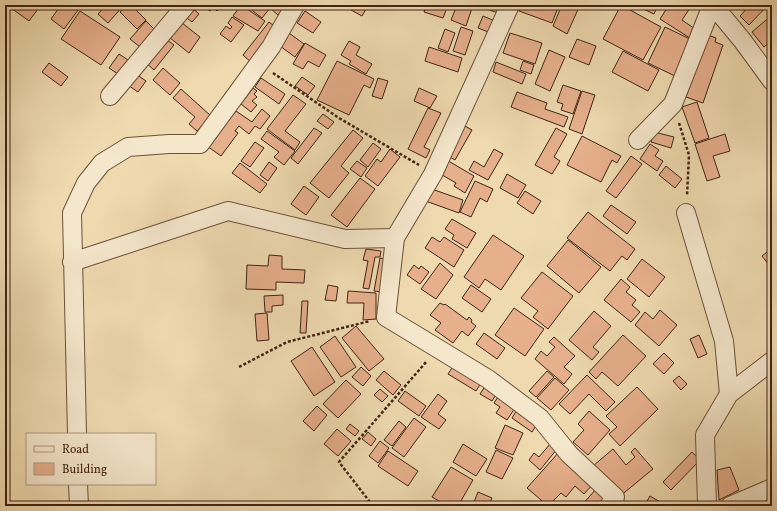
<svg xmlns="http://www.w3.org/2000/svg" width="777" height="511" font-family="Vollkorn,serif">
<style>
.building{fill:#e7b08d;stroke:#402413}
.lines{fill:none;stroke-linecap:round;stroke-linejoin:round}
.street-casing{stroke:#6c523a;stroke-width:20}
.path{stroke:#402413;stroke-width:2.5;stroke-dasharray:3 2;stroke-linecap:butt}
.street{stroke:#f5e7cc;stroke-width:18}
</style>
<rect width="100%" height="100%" fill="#efdab0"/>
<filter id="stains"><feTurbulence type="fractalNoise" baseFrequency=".005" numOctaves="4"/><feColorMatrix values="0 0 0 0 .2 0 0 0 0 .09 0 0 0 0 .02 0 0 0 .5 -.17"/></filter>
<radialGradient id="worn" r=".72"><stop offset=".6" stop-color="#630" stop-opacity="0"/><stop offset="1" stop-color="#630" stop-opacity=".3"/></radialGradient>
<path class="building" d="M13 5H41L29 21 11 8Z
M61 5 81 6 64 29 51 19Z
M106 5H124L108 23 98 14Z
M127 5H131L146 20 137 29 120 12Z
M198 5H224L217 11 213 7 210 11 203 6 202 8Z
M241 5 265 21 258 31 233 16Z
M251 5H286L278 15 270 8 262 18 249 8Z
M354 5H358L366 9 362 16 351 10Z
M426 5H448L443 18 424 12Z
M457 5H473L466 26 451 20Z
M485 5H498L501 6 498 13 484 8Z
M521 5H559L552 23 519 11Z
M562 5H580L567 34 553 26Z
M621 5 661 27 643 60 603 39Z
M635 5H658L654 14Z
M669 5H692L682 20 698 31 693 40 660 19Z
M750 5H768L749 25 740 16Z
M190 6 199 14 192 22 183 15Z
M80 11 120 37 101 65 61 39Z
M305 11 321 22 313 33 297 23Z
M772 15V40L764 47 752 32Z
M483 16 495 21 491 33 478 28Z
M232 17 244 25 231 42 220 34 226 26 230 29 232 27 228 23Z
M177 19 200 37 189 53 165 34Z
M146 21 155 30 140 47 130 39Z
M269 22 278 29 252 63 243 55Z
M461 27 473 31 465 55 453 51Z
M665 27 692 40 675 76 648 63Z
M445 29 455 33 448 52 438 48Z
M289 33 304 44 295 57 280 46Z
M510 33 542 43 535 64 503 53Z
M708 35 716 38 715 42 723 45 703 103 686 97Z
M162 36 174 45 154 70 143 60Z
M577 39 596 46 589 65 569 57Z
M349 41 360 47 356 55 372 64 366 74 349 64 351 61 341 55Z
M305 43 326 55 319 67 308 61 303 69 293 64Z
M429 47 462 58 458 72 425 61Z
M549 50 565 57 550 91 535 84Z
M623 51 659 70 648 91 612 72Z
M119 54 128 60 118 74 109 68Z
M337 61 374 79 370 88 364 85 349 115 317 100Z
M523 61 534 65 531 74 520 70Z
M496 62 526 74 522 84 493 72Z
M49 63 68 77 61 86 42 72Z
M163 68 180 83 170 95 153 80Z
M133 72 146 81 138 92 125 83Z
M302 77 315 86 308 95 295 86Z
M261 78 285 94 279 104 255 87Z
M378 78 388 81 382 99 372 96Z
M563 85 581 91 573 114 561 110 563 104 557 102Z
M253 88 257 91 254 94 257 97 252 101 257 105 251 112 241 104Z
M419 88 437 96 430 108 414 101Z
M181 89 211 116 197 131 189 124 195 117 173 98Z
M582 91 595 95 582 134 569 129Z
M517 92 547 103 545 109 568 117 564 127 511 107Z
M293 95 306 104 285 131 300 142 295 150 267 129Z
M697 102 709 138 695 143 682 107Z
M428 108 441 113 424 147 430 150 426 158 408 149Z
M262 109 270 116 260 129 255 126 249 134 239 126 235 131 238 133 221 156 207 146 236 111 252 122Z
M323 114 334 122 328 129 317 121Z
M465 126 472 130 455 160 448 156Z
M314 128 322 133 298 164 291 158Z
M556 128 567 134 554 157 560 161 552 174 535 165Z
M353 130 363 138 341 166 349 173 329 198 310 183Z
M267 131 295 151 284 165 274 157 279 152 261 139Z
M654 132 674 137 671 148 651 142Z
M725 134 730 151 713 156 720 177 707 181 695 144Z
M582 136 621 156 617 163 612 160 601 182 567 165Z
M255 142 264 148 250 167 241 161Z
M373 143 381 149 368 167 360 160Z
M650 144 659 150 655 156 663 161 657 171 640 159Z
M390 149 400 157 378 186 365 176 377 159 381 162Z
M494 149 503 154 488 180 469 170 474 161 484 167Z
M631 156 642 164 616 198 606 191Z
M445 159 474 176 465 193 454 186 456 183 437 172Z
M357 161 367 168 361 177 350 169Z
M269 162 277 168 268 181 260 175Z
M240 163 267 184 260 193 232 173Z
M666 166 682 179 675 188 659 175Z
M507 174 526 185 518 198 500 188Z
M360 178 375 189 347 227 331 215Z
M475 181 493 189 487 202 480 198 471 217 460 212Z
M304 186 319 197 306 215 291 204Z
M426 187 463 200 459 213 420 199Z
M525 191 541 201 533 214 517 203Z
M611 205 636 222 627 234 603 216Z
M588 212 635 249 627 260 622 256 610 271 567 238Z
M452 219 476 233 467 248 452 239 454 235 445 229Z
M493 235 524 256 501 290 485 279 479 288 464 277Z
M432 237 440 242 444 237 464 250 454 267 425 248Z
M568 240 601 267 579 293 547 266Z
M772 248V269L762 256Z
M366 249 381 251 380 257H375L369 289 363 288 368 261 363 260Z
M269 255 282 256V269L305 270 304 283 276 282V290L246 289 247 265 268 266Z
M380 258 389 260 383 292 374 291Z
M642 259 665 277 649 297 627 279Z
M440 263 453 275 436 299 421 289Z
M414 265 419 269 421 266 429 272 420 284 407 275Z
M542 272 573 296 548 329 533 317 538 311 521 298Z
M621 279 630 287 626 292 636 300 632 305 640 312 631 322 604 300Z
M328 285 338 287 336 301 325 300Z
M471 285 491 299 482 312 462 298Z
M348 291 376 293V319L363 320 364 303H347Z
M283 295V305L272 306V312H265L264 296Z
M302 301H308L306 333H300Z
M440 303 444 305 445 304 467 320 469 317 472 320 471 322 476 326 468 336 462 331 453 343 435 330 441 323 430 315Z
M514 308 544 329 525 356 495 335Z
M660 310 677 325 659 346 635 325 645 312 653 319Z
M594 311 611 326 593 347 599 352 592 360 569 340Z
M267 313 269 340 257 341 255 314Z
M356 326 384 359 369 371 342 338Z
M484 333 505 348 497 359 476 344Z
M623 335 646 356 618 386 602 372 596 379 589 372Z
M699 335 707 354 698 358 690 339Z
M335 336 356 367 341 377 320 347Z
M554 337 575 356 564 367 572 374 564 384 535 359 541 351 547 356 555 347 549 342Z
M312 347 335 382 314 396 291 361Z
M664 353 674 363 664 374 653 364Z
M454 365 481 383 476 391 448 374Z
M361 367 371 376 363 386 352 377Z
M384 371 401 385 393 395 376 380Z
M547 371 554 377 536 397 529 391Z
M587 375 615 402 606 411 589 394 570 414 559 404Z
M679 376 687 384 681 390 673 381Z
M555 378 569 390 551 410 537 398Z
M346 380 361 394 338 418 323 404Z
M486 385 497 393 492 401 480 394Z
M637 387 658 409 620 446 609 434 617 427 606 416Z
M380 389 388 396 382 402 374 395Z
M405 391 426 406 419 416 398 401Z
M438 394 447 401 438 414 446 420 439 429 421 417Z
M500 394 517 405 507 420 496 413 500 407 494 403Z
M317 406 327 415 314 431 303 421Z
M518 408 539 421 532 432 512 418Z
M589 411 610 430 588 455 573 442 584 430 578 424Z
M414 418 426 427 404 457 392 448Z
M399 421 406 427 392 446 384 440Z
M350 424 359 431 355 436 346 429Z
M505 425 523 433 513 455 495 448Z
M337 429 351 441 338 456 324 444Z
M368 432 376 439 371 446 362 439Z
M380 441 389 448 378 463 369 456Z
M463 444 487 459 476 476 453 462Z
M550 444 557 449 540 470 529 460 534 453 539 457Z
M635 448 653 469 619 497 593 466 613 449 626 465 635 457 631 452Z
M496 450 513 458 502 479 486 472Z
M388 451 418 471 408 486 378 466Z
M559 452 594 483 584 494 575 486 566 497 561 493 548 506 527 488Z
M692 452 700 460 671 490 663 482Z
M451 467 473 480 458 506H448L432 497Z
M730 467 739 490 719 500 717 470Z
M597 488 610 500 606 506H581Z
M478 492 492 498 488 506H483L474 502Z
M650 496 667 506H644Z"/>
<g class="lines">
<g class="street-casing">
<path id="street" d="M510 5 433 174 395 238 386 317 488 379 540 418 569 454 615 497 609 506
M713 5 742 40 772 81
M110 96 186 5
M638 140 673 104 712 5
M686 213 724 341 729 394 705 435 707 506
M72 262 228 211 345 239 395 238
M729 394 772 361
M77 434 72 213 86 183 102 163 128 147 169 144H200L271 47 295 5
M78 484 79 506
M730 506 772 488"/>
</g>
<path class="path" d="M273 73 339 118 419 165
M679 123 689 155 687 196
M239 367 287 342 370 321
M373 506 339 462 427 361"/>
<use href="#street" class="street"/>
</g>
<rect width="777" height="511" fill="none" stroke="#efdab0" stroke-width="20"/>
<rect x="6" y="6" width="765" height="499" fill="none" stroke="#402413" stroke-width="2"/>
<rect x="10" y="10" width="757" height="491" fill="none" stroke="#402413"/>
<rect x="26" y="433" width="130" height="52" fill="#f5e7cc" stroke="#ad9982"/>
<rect x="34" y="446" width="20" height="6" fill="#f5e7cc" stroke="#ad9982"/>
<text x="62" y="453" font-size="12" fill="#402413">Road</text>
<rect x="34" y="463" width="20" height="12" fill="#e7b08d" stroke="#ad9982"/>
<text x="62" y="473" font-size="12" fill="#402413">Building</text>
<rect width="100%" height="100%" filter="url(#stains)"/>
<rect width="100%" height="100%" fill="url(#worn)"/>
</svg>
